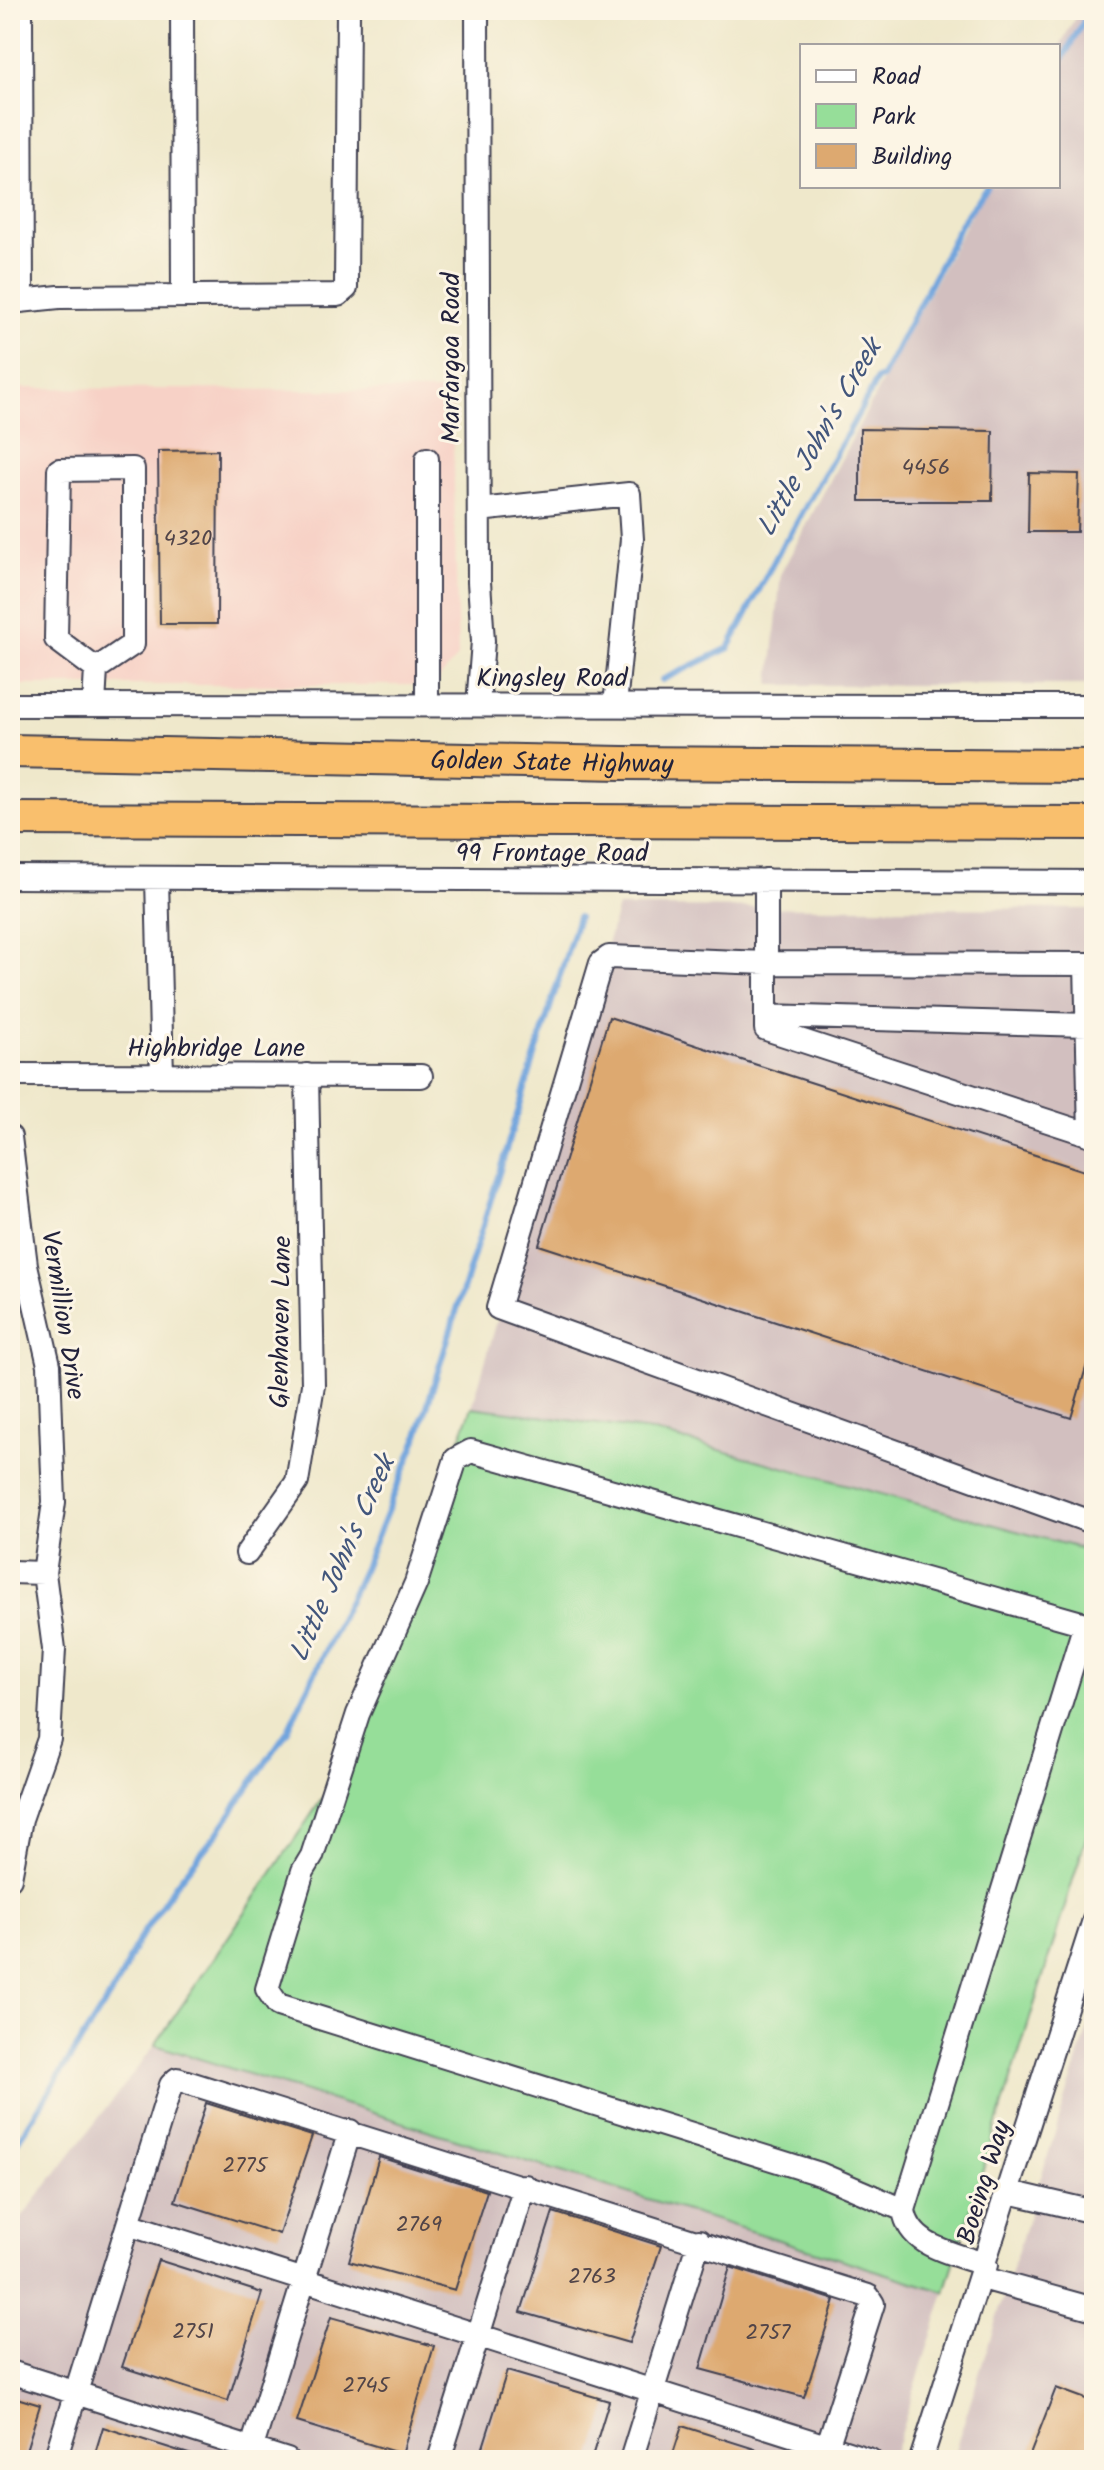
<svg xmlns="http://www.w3.org/2000/svg" width="1104" height="2470" font-family="Kalam,sans-serif">
<style>
.built{fill:#f7d1c6}
.industrial{fill:#d2bfbf}
.green{fill:#96de99;stroke:#5c806a;stroke-width:2}
.lines{fill:none;stroke-linecap:round;stroke-linejoin:round}
.stream{stroke:#71a4dd;stroke-width:6}
.building{fill:#dda970}
.minor-casing{stroke:#414051;stroke-width:26}
.highway-casing{stroke:#414051;stroke-width:36}
.minor{stroke:#fff;stroke-width:22}
.highway{stroke:#f9bf6d;stroke-width:32}
.labels{text-anchor:middle;stroke-width:6;stroke-linejoin:round;paint-order:stroke}
.number-label{font-size:22px;fill:#514448}
.street-label{font-size:26px;fill:#22223b;stroke:#fcf5e5}
.water-label{font-size:28px;font-style:italic;fill:#42567c;stroke:#fcf5e5}
</style>
<rect width="100%" height="100%" fill="#fcf5e5"/>
<filter id="ink" filterUnits="userSpaceOnUse"><feTurbulence type="fractalNoise" baseFrequency=".0125" numOctaves="2"/><feDisplacementMap in="SourceGraphic" scale="16" xChannelSelector="R" yChannelSelector="G"/><feConvolveMatrix kernelMatrix="1 2 1 2 8 2 1 2 1" color-interpolation-filters="sRGB"/></filter>
<filter id="wash" filterUnits="userSpaceOnUse"><feTurbulence type="fractalNoise" baseFrequency=".006" numOctaves="4" result="noise"/><feDisplacementMap in="SourceGraphic" scale="32" xChannelSelector="R" yChannelSelector="G"/><feGaussianBlur stdDeviation="1.8" result="paint"/><feColorMatrix in="noise" values="0 0 0 0 0 0 0 0 0 0 0 0 0 0 0 0 0 1.4 0 .05"/><feComposite in="paint" operator="in"/></filter>
<g filter="url(#wash)">
<rect width="100%" height="100%" fill="#efe8cb"/>
<path class="built" d="M10 388 452 391 458 656 434 685H10Z"/>
<path class="industrial" d="M1079 10H1094V685H770L781 573 986 186H1058V50Z
M618 907 1094 909V1552L650 1431 472 1407Z
M1094 2009V2460H952Z
M155 2045 945 2292 892 2460H10V2233Z"/>
<path class="green" d="M472 1407 650 1431 1094 1552V1812L945 2292 155 2045 324 1796Z"/>
<g class="lines">
<path class="stream" d="M1058 67 1090 10
M662 680 729 648 785 540 789 537C818 482 849 434 877 379L882 377 963 220 987 186
M10 2153 120 1980 136 1944 176 1884 216 1835 288 1730 363 1570 417 1439 578 917"/>
</g>
<g id="blocks">
<path class="building" d="M860 429 993 431 992 501H860Z
M218 450 217 624H160L158 451Z
M1029 473 1079 474 1077 532H1028Z
M609 1017 1094 1174V1341L1071 1418 539 1245Z
M206 2103 312 2136 279 2234 175 2201Z
M379 2157 487 2191 455 2290 349 2261Z
M553 2212 661 2246 629 2343 521 2312Z
M158 2260 262 2293 228 2401 122 2367Z
M730 2267 835 2300 804 2397 700 2369Z
M331 2317 434 2346 402 2454 297 2422Z
M507 2371 609 2401 591 2460H479Z
M1056 2388 1094 2402V2460H1028Z
M10 2396 40 2405 23 2460H10Z
M682 2426 777 2456V2460H671Z
M103 2427 195 2456 194 2460H93Z"/>
</g>
</g>
<g filter="url(#ink)">
<use href="#blocks" fill-opacity="0" stroke="#414051" stroke-width="2"/>
<g class="lines">
<g class="minor-casing">
<path id="minor" d="M21 10 22 300
M182 10 183 296
M477 10 479 582 483 641 478 705
M10 302 59 297 338 295 346 288 348 10
M427 459V705
M479 510 629 494 632 539 615 705
M10 705 1094 706
M94 705 96 669 133 644V469L59 470 56 639 96 669
M10 877 1094 882
M157 879 162 1075
M766 880V1029L1094 1136
M1086 964 1090 1134
M1094 964 766 963 609 957 601 963 498 1308 1094 1523
M766 1016 1087 1025
M10 1075 421 1076
M10 1137 26 1265 49 1365 54 1502 44 1573 54 1649 49 1739 21 1819 10 1878
M247 1553 297 1482 313 1385 307 1075
M10 1572 44 1573
M1009 2192 1094 2212
M904 2210 820 2174 278 2005 267 1989 303 1871 312 1856 358 1714 416 1583 456 1459 471 1451 1085 1624
M128 2224 870 2460
M986 2265C955 2253 909 2248 904 2210L1085 1624 1094 1627
M982 2278 1094 2309
M10 2372 287 2460
M55 2460 171 2085 177 2079 868 2296 873 2304 823 2460
M248 2460 350 2131
M439 2460 525 2186
M631 2460 699 2241
M921 2460 1094 1920"/>
</g>
<g class="highway-casing">
<g id="highway">
<path id="s1" d="M10 751 622 763 1094 766"/>
<path d="M10 819 1094 823"/>
</g>
</g>
<use href="#minor" class="minor"/>
<use href="#highway" class="highway"/>
</g>
</g>
<g class="labels">
<g class="number-label">
<text x="926" y="474">4456</text>
<text x="188" y="545">4320</text>
<text x="245" y="2172">2775</text>
<text x="419" y="2231">2769</text>
<text x="592" y="2283">2763</text>
<text x="193" y="2338">2751</text>
<text x="768" y="2339">2757</text>
<text x="366" y="2392">2745</text>
</g>
<g class="street-label">
<text transform="translate(450 358) rotate(-90)" y="9">Marfargoa Road</text>
<text x="552" y="686">Kingsley Road</text>
<text dy="9" stroke="none"><textPath href="#s1" startOffset="542">Golden State Highway</textPath></text>
<text x="552" y="861">99 Frontage Road</text>
<text x="216" y="1056">Highbridge Lane</text>
<text transform="translate(64 1315) rotate(81)" y="9">Vermillion Drive</text>
<text transform="translate(280 1322) rotate(-89)" y="9">Glenhaven Lane</text>
<text transform="translate(983 2182) rotate(-73)" y="9">Boeing Way</text>
</g>
<g class="water-label">
<text transform="translate(818 437) rotate(-60)" y="10">Little John's Creek</text>
<text transform="translate(341 1558) rotate(-66)" y="10">Little John's Creek</text>
</g>
</g>
<rect width="1104" height="2470" fill="none" stroke="#fcf5e5" stroke-width="40"/>
<rect x="800" y="44" width="260" height="144" fill="#fcf5e5" stroke="#a5a1a1" stroke-width="2"/>
<rect x="816" y="70" width="40" height="12" fill="#ffffff" stroke="#a5a1a1" stroke-width="2"/>
<text x="872" y="84" font-size="24" fill="#22223b">Road</text>
<rect x="816" y="104" width="40" height="24" fill="#96de99" stroke="#a5a1a1" stroke-width="2"/>
<text x="872" y="124" font-size="24" fill="#22223b">Park</text>
<rect x="816" y="144" width="40" height="24" fill="#dda970" stroke="#a5a1a1" stroke-width="2"/>
<text x="872" y="164" font-size="24" fill="#22223b">Building</text>
</svg>
